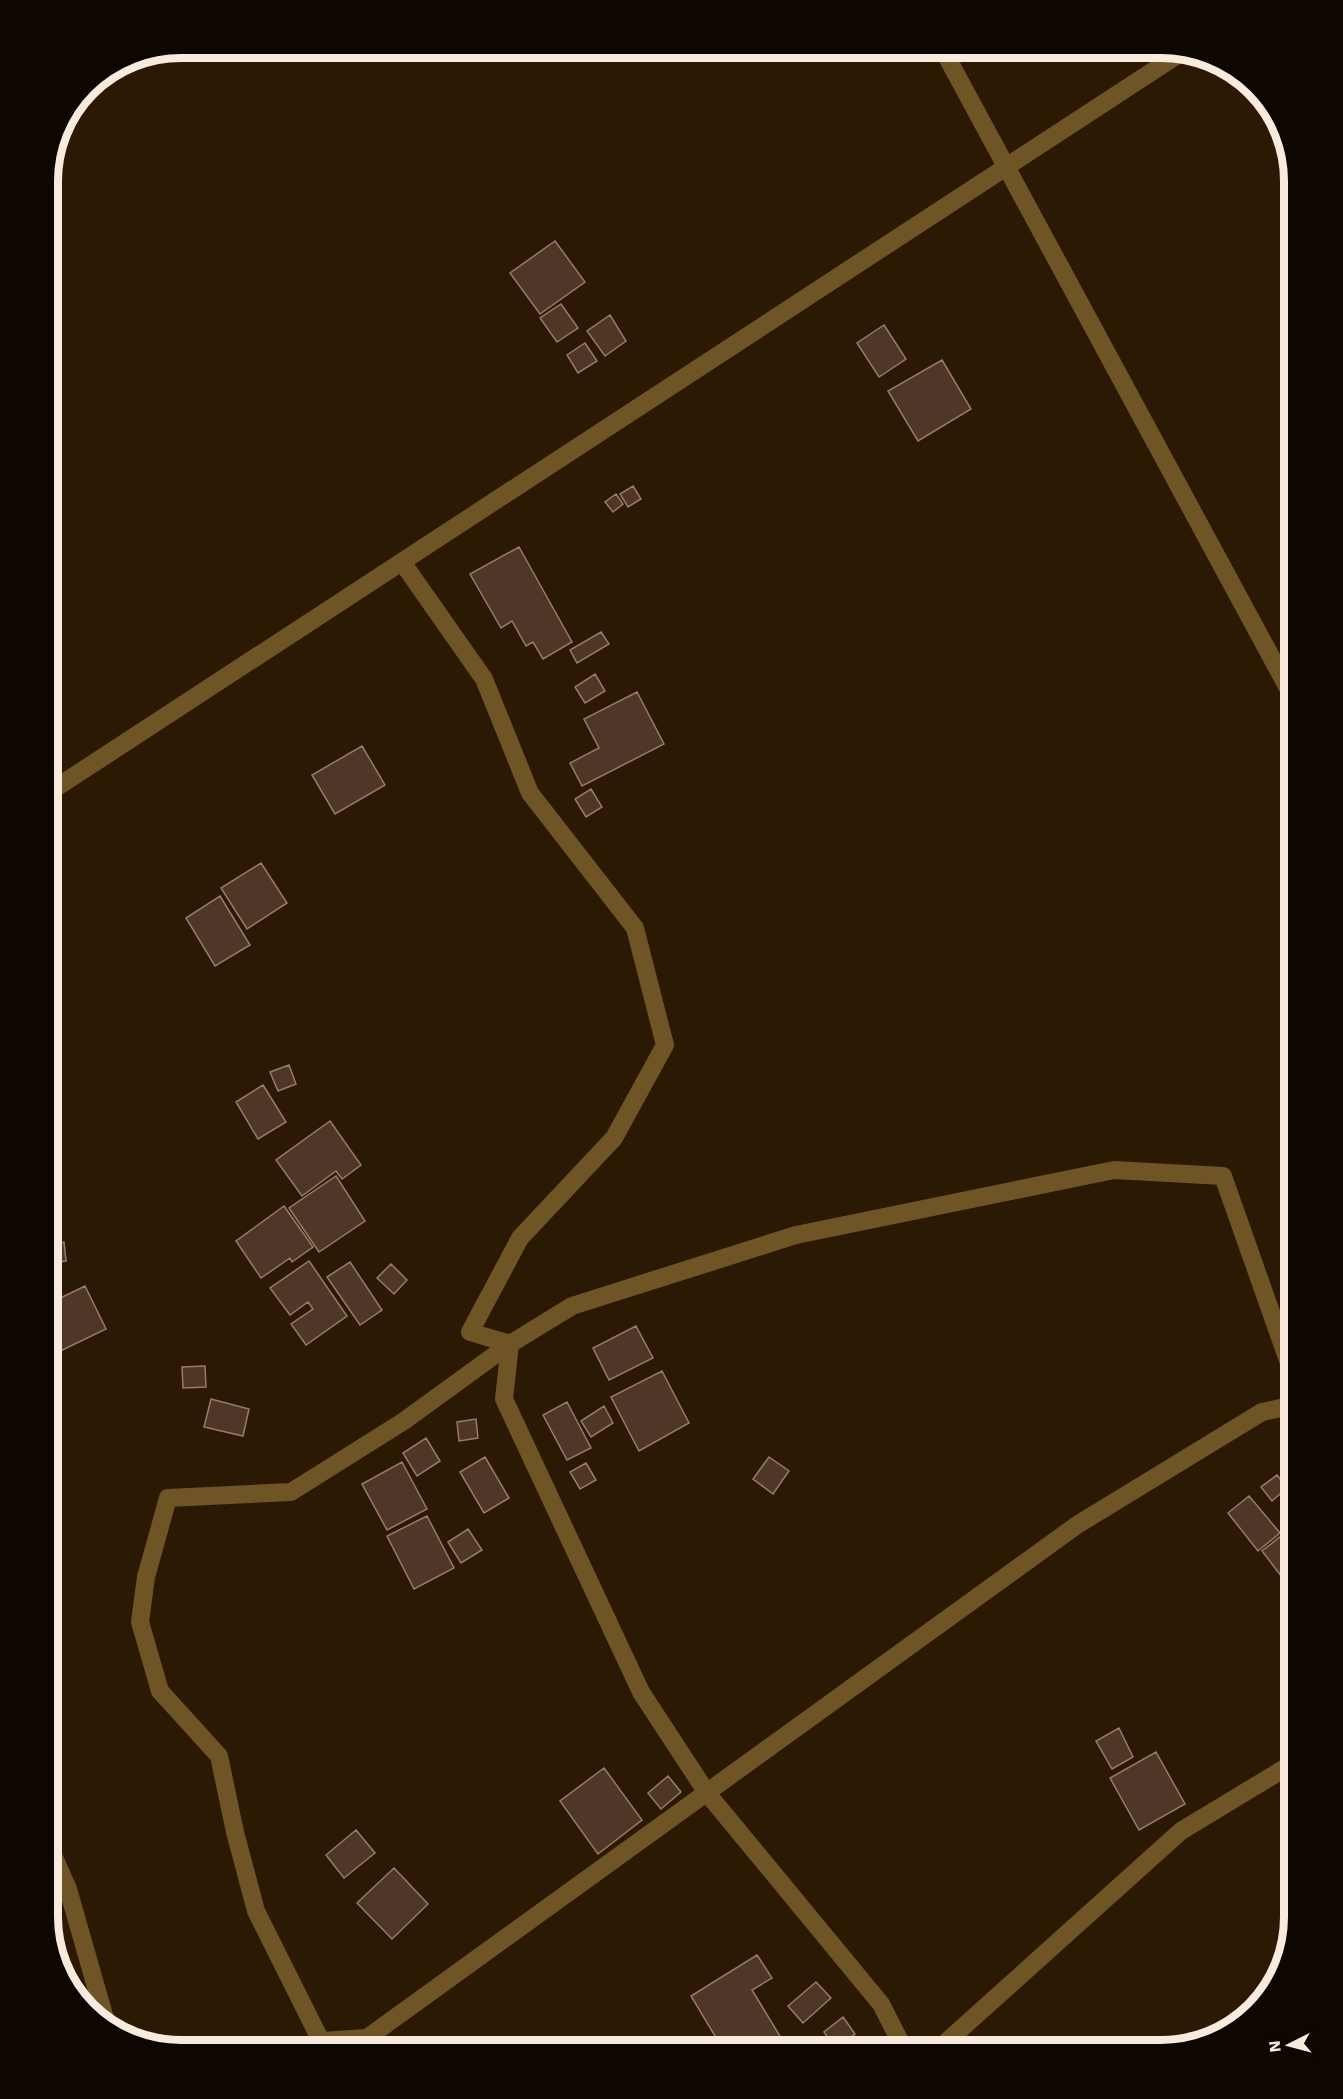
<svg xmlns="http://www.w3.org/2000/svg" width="1343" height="2099" font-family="'Work Sans',sans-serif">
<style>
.building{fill:#4f3626;stroke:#987b69;stroke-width:1.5}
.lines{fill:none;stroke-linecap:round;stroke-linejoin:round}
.minor{stroke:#6f5425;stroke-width:18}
.rim{fill:none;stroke:#f8ebde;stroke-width:8}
</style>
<rect width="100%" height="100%" fill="#2b1904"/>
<path class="building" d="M555 241 585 282 540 314 510 273Z
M561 304 578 328 557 342 540 318Z
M610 315 626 341 605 356 587 331Z
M884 325 906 359 879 377 857 343Z
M585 343 597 361 578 373 567 355Z
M942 360 971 409 918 441 888 391Z
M633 486 641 499 628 507 620 494Z
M616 494 623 504 613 512 605 502Z
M519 547 572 642 543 659 533 642 526 646 512 621 501 628 470 574Z
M601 632 609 644 577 663 570 650Z
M595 674 605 691 585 703 575 687Z
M637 692 664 744 582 786 570 763 599 748 584 719Z
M362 746 385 785 335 814 312 775Z
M591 789 602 807 586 817 575 799Z
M261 863 287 903 247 929 221 888Z
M220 896 250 945 215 966 186 918Z
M289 1065 296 1084 278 1091 270 1072Z
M263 1085 286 1122 258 1139 236 1102Z
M330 1121 361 1165 342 1179 336 1171 302 1196 276 1160Z
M336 1176 365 1221 319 1252 289 1208Z
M284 1206 313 1247 292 1262 290 1258 261 1278 236 1241Z
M64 1242 66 1261 48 1263V1244Z
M309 1261 347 1316 306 1345 291 1324 313 1309 308 1302 290 1315 270 1288Z
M350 1262 382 1310 360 1325 327 1277Z
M391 1264 407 1280 394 1294 377 1278Z
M85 1286 106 1329 48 1357V1304Z
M636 1326 653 1358 609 1380 593 1348Z
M205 1366 206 1387 183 1388 182 1367Z
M662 1371 689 1423 639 1451 611 1397Z
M211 1399 249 1409 243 1436 204 1427Z
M567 1402 591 1448 567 1460 543 1415Z
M604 1406 613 1423 591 1437 581 1421Z
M476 1419 478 1438 459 1441 457 1422Z
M426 1438 440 1461 417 1476 403 1453Z
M485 1457 509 1498 484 1513 460 1472Z
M769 1457 789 1471 773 1494 753 1479Z
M402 1462 427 1509 387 1530 362 1484Z
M586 1463 596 1480 580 1489 570 1472Z
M1277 1475 1287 1488 1272 1501 1261 1487Z
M1249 1496 1280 1533 1258 1551 1228 1513Z
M427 1516 454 1568 414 1589 387 1536Z
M468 1529 482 1550 461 1563 448 1542Z
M1281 1536 1288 1546 1295 1541V1594L1262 1551Z
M1119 1728 1133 1757 1112 1769 1096 1741Z
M1156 1752 1185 1804 1139 1830 1110 1778Z
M604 1768 642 1820 598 1854 560 1801Z
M668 1776 681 1792 661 1809 648 1793Z
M356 1830 375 1853 344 1878 326 1855Z
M394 1868 428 1904 392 1939 357 1903Z
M757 1955 772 1978 752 1990 789 2051H724L691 1996Z
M816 1982 831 1998 803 2023 788 2006Z
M843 2017 855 2034 835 2048 824 2032Z"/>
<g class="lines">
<path class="minor" d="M942 48 1295 701
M48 793 1182 52
M48 1844 68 1889 108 2029
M322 2041 367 2038 1077 1525 1262 1412 1295 1405
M326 2051 256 1911 235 1832 219 1756 160 1691 140 1622 146 1577 168 1498 291 1492 404 1421 510 1344 470 1332 520 1238 614 1138 665 1045 635 928 530 793 484 679 402 562
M905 2051 881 2004 707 1793 641 1692 504 1399 510 1344 572 1306 796 1235 1114 1170 1223 1176 1290 1366 1295 1373
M932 2051 943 2045 1181 1831 1295 1762"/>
</g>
<path d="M0 0H1343V2099H0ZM181 58H1161A123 123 0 0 1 1284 181V1917A123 123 0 0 1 1161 2040H181A123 123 0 0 1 58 1917V181A123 123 0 0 1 181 58Z" fill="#0e0601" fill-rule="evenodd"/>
<path class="rim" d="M181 58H1161A123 123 0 0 1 1284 181V1917A123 123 0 0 1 1161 2040H181A123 123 0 0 1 58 1917V181A123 123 0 0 1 181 58Z"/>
<g transform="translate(1289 2045) rotate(264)" stroke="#0e0601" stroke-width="4.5" paint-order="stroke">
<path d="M0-4.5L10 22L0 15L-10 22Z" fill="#f8ebde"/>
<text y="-9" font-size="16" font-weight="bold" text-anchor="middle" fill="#f8ebde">N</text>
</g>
</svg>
